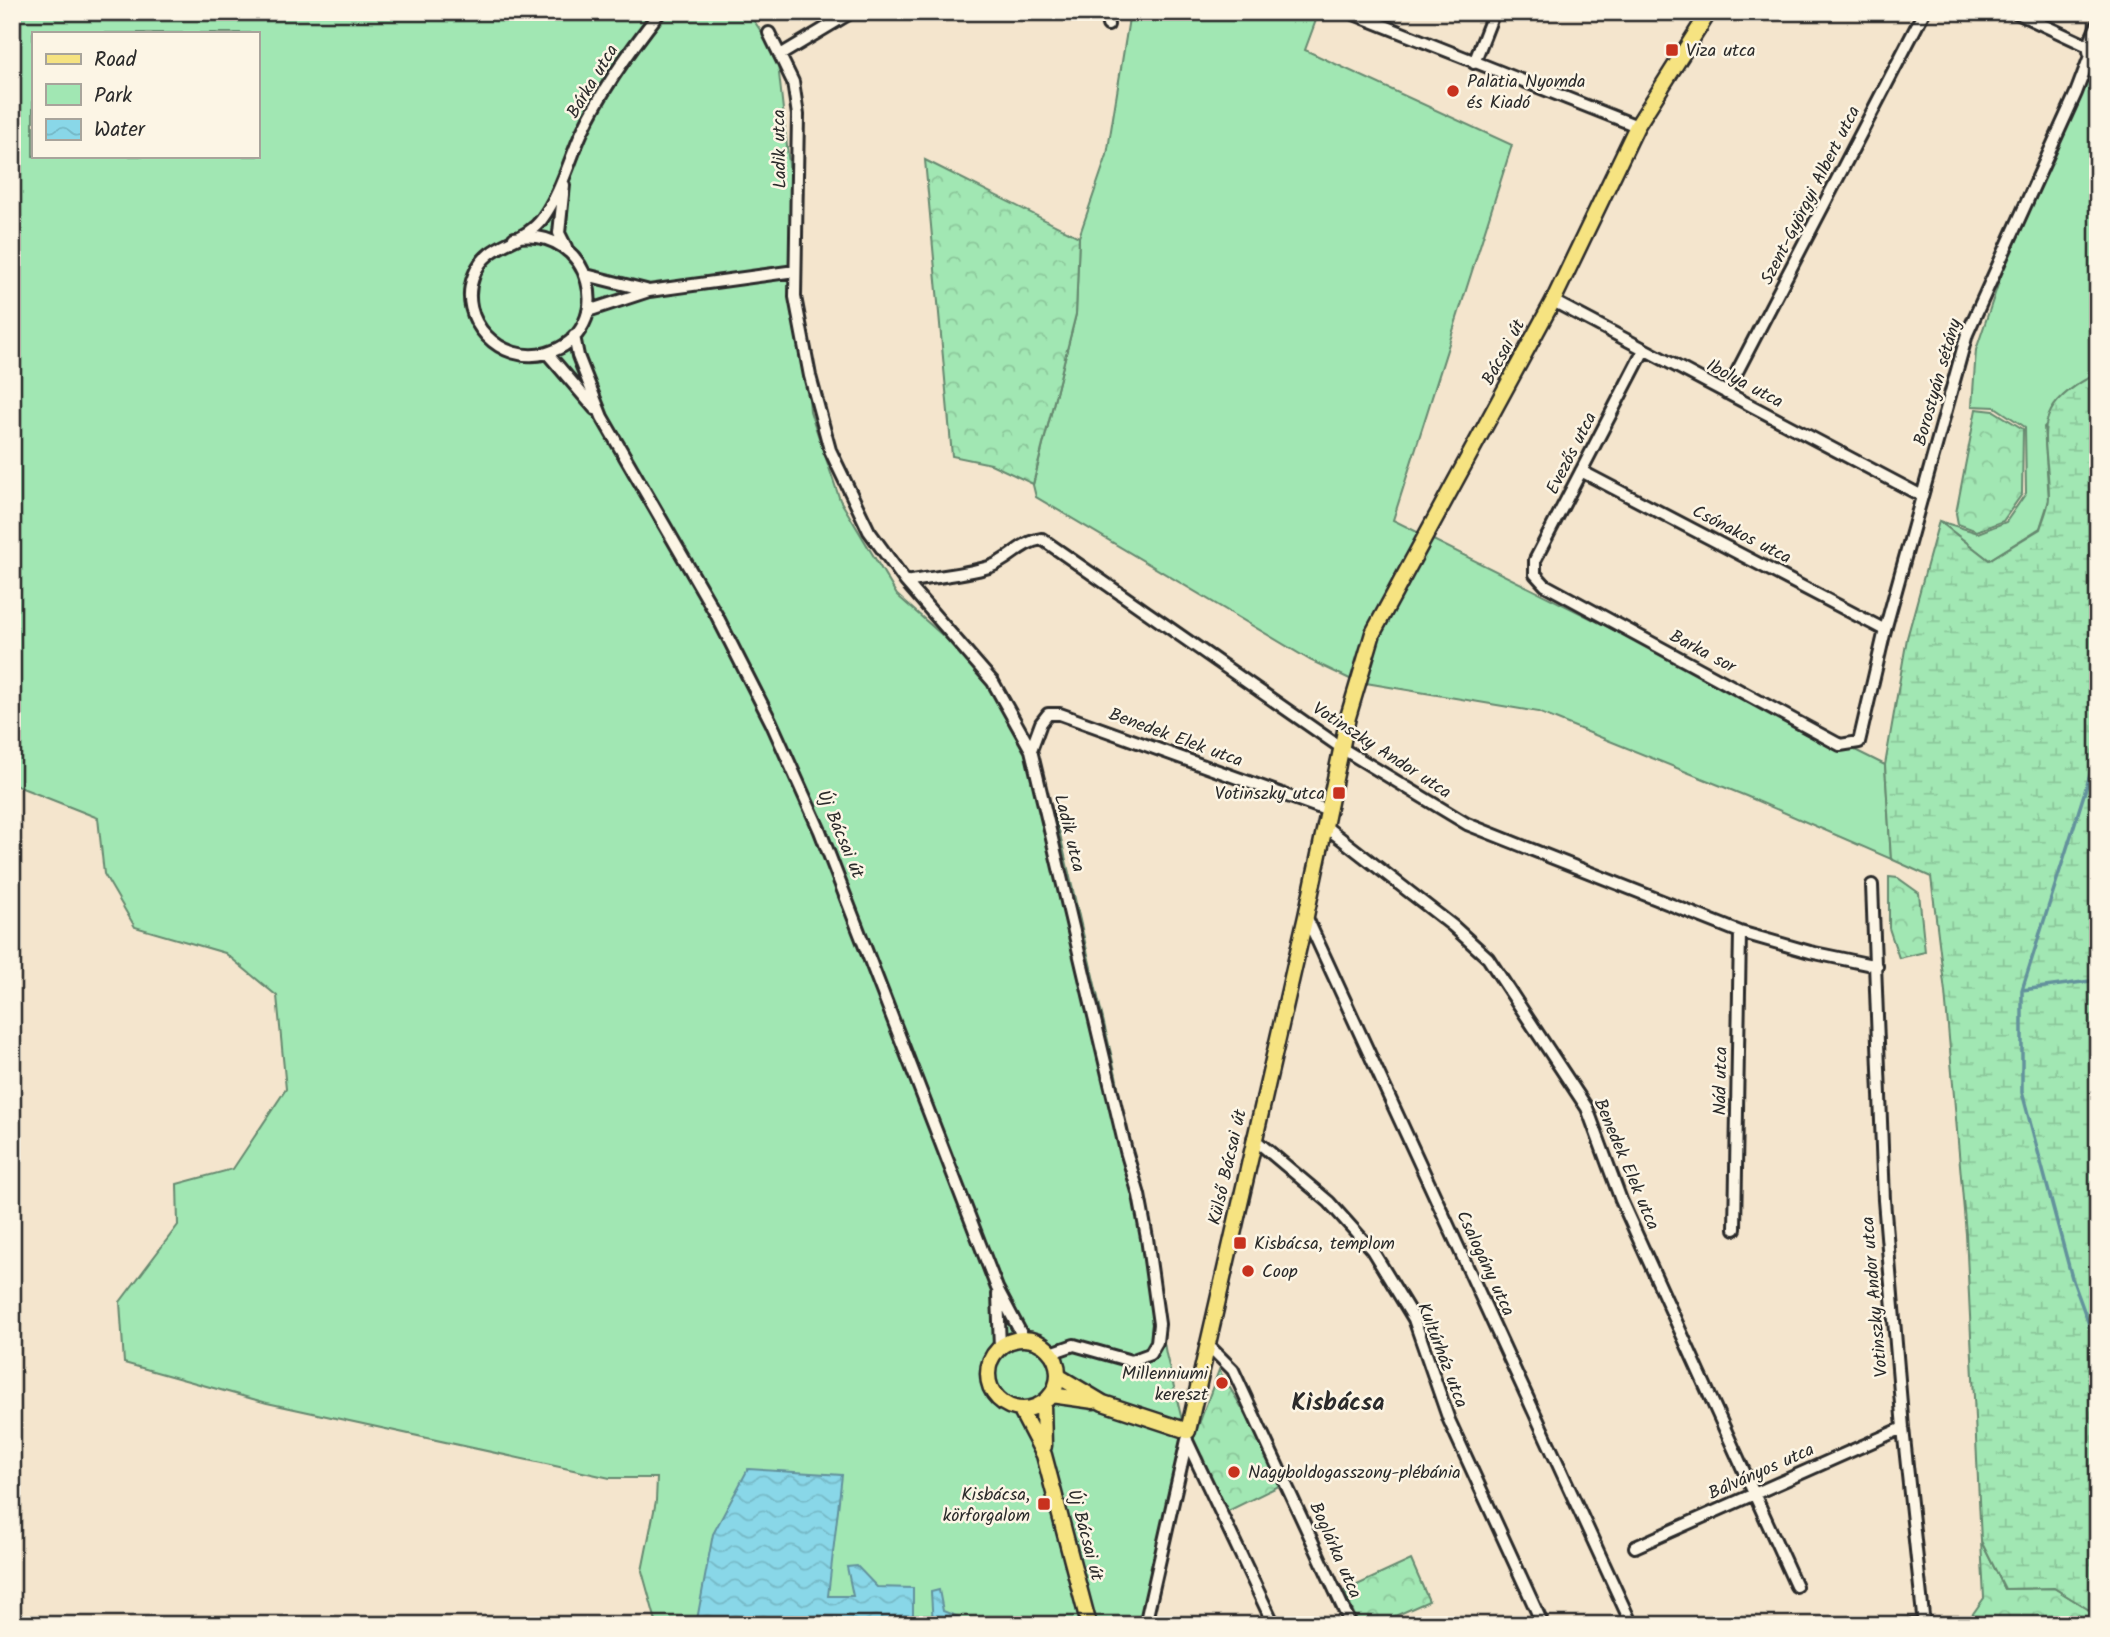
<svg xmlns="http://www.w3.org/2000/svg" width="2110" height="1637" font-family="Kalam,sans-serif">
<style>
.green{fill:#a1e7b3;stroke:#66896f;stroke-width:2;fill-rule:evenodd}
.forest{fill:url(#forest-crowns);stroke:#66896f;stroke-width:2}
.wetland{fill:url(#wetland-marsh);stroke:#66896f;stroke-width:2}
.water{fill:url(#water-waves);stroke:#63929c;stroke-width:2}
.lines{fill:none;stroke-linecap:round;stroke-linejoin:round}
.stream{stroke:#63929c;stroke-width:3.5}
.minor-casing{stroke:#2b2b2b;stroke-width:16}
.major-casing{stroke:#2b2b2b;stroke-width:19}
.minor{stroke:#fcf5e5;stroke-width:10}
.major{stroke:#f6e381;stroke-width:14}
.poi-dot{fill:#c8321e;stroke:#fcf5e5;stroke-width:2.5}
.labels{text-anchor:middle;stroke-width:5;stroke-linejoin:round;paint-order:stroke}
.poi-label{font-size:18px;fill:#2b2b2b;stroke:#fcf5e5;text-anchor:start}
.street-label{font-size:18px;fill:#2b2b2b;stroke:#fcf5e5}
.district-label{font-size:24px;font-weight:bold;fill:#2b2b2b;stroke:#fcf5e5}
</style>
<defs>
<pattern id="forest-crowns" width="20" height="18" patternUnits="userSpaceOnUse" patternTransform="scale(1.75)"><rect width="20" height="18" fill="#a1e7b3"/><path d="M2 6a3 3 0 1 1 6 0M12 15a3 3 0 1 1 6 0" fill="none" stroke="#8bc69a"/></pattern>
<pattern id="wetland-marsh" width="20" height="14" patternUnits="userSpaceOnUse" patternTransform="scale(1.75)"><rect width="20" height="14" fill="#a1e7b3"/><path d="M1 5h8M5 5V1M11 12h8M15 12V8" fill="none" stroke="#8bc69a"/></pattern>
<pattern id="water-waves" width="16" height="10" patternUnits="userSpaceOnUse" patternTransform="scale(1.75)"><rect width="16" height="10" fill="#89d7e8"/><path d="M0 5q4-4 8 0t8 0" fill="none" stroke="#76b9c7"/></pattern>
</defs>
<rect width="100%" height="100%" fill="#f4e5cd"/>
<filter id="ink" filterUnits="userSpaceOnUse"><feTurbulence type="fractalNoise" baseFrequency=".0143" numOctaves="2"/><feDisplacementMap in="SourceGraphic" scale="14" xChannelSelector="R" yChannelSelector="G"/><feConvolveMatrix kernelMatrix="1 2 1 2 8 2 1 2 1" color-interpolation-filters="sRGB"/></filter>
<g filter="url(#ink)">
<path class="green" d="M12 12H748L777 55 798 247 810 411 840 500 897 595 977 666 1030 748 1059 830 1116 1075 1166 1354 1189 1449 1148 1625H657L642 1571 656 1501 657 1478H610L267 1403 124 1363 120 1302 178 1225 177 1184 233 1169 286 1089 277 996 225 953 135 927 104 874 98 818 12 784ZM33 33H257V156H33Z
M1130 12H1319L1305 50 1512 145 1393 520 1885 765 1891 859 1746 796 1538 712 1354 681 1310 660 1036 497 1033 485 1076 314 1079 237 1107 155Z
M2098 57V378L2090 377 2044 427 2049 500 2040 528 1989 560 1939 521 1978 533 2006 522 2026 493 2025 427 1995 407 1972 406 1976 350 2006 261Z"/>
<path class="forest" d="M925 160 1079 237 1076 314 1033 484 991 464 952 456Z
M1976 409 1994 411 2023 429 2022 494 2003 521 1977 531 1958 524 1956 513Z
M1889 877 1898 878 1919 893 1925 952 1899 958 1889 928Z
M1219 1370 1287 1482 1220 1515 1189 1451Z
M1981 1541 2005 1589 2054 1588 2091 1611 2093 1625H1965L1984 1598Z
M1411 1560 1429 1601 1375 1625H1359L1344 1591Z"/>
<path class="wetland" d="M2090 377 2098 378V1625H2093L2091 1611 2054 1588 2005 1589 1981 1541 1966 1234 1945 992 1931 877 1891 859 1885 765 1907 638 1939 521 1989 560 2040 529C2043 519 2049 507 2049 497 2049 439 2026 412 2090 377Z"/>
<path class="water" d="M748 1469 842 1475 828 1596H853L847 1567 857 1566 877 1587 913 1588V1625H696L713 1534Z
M939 1590 943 1611 958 1617 957 1625H933L931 1592Z"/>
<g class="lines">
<path class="stream" d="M2098 750 2022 990V1092L2072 1278 2098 1349
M2022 990 2098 980"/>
<g class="minor-casing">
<path id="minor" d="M1106 12 1108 25
M1349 12 1637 126
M2015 12 2088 46
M769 33 793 82 798 115 795 297 810 376 830 450 869 531 906 582 993 682 1031 750 1126 1151 1139 1195 1147 1238 1159 1324 1157 1342 1150 1354 1131 1361 1074 1345 1051 1353
M2088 46 2098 23
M782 54 852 12
M1474 63 1494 12
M564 185 559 233 566 247
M514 238C592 223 620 332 547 353 501 366 456 320 474 275 487 241 523 245 542 219 561 193 569 161 582 132 602 89 630 50 660 12
M586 275 646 290
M1553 301 1922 496
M588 311 649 291 795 271
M574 336 578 356 602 417 717 616 771 722 820 831 997 1288 1024 1339
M1644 350 1535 560V574L1545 585 1840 745 1859 742 1885 630 1967 334 2076 93 2090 56 2088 46
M547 353 595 409
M1726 393 1924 12
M1581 471 1885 630
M906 582C933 577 962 575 989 567 1010 560 1020 542 1042 539L1343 749 1467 824 1740 932 1810 952 1877 966
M1031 750 1041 723 1048 714H1060L1329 811
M1326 827 1453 926 1488 958 1587 1108 1621 1200 1796 1586
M1872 885 1884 1200 1903 1428 1924 1625
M1306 916 1632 1625
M1253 1138 1329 1202 1372 1250 1414 1319 1449 1420 1543 1625
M1735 1229 1740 932
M998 1294 1000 1348
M1207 1344 1233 1370 1351 1625
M1187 1441 1274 1625
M1635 1547 1903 1428
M1145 1625 1187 1440
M1898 1625 1924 1624"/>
</g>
<g class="major-casing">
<path id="major" d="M988 1374a35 35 0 1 1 70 0a35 35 0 1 1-70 0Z
M1058 1376 1103 1403 1188 1431 1306 916 1348 717 1373 633 1553 301 1637 126 1709 12
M1051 1395 1094 1401
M1043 1403 1044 1446
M1020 1409 1044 1455 1089 1625"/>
</g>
<use href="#minor" class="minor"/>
<use href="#major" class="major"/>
</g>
</g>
<g class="poi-dot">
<rect x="1665" y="43" width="14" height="14" rx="3.5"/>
<circle cx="1453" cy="91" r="7"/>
<rect x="1332" y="786" width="14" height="14" rx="3.5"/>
<rect x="1233" y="1236" width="14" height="14" rx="3.5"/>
<circle cx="1248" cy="1271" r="7"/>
<circle cx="1222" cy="1383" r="7"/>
<circle cx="1234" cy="1472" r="7"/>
<rect x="1037" y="1497" width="14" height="14" rx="3.5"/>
</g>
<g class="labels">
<g class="poi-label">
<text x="1686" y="56">Viza utca</text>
<text x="1467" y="87">Palatia Nyomda<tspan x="1467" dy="21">és Kiadó</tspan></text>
<text x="1325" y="799" text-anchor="end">Votinszky utca</text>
<text x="1254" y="1249">Kisbácsa, templom</text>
<text x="1262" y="1277">Coop</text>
<text x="1208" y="1379" text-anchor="end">Millenniumi<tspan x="1208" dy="21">kereszt</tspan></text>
<text x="1248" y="1478">Nagyboldogasszony-plébánia</text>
<text x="1030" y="1500" text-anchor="end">Kisbácsa,<tspan x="1030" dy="21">körforgalom</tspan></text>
</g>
<g class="street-label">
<text transform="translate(592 81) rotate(-59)" y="6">Bárka utca</text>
<text transform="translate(779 149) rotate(-91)" y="6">Ladik utca</text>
<text transform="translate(1810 195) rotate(-63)" y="6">Szent-Györgyi Albert utca</text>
<text transform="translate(1503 352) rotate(-62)" y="6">Bácsai út</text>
<text transform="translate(1937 382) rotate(-74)" y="6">Borostyán sétány</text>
<text transform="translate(1745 383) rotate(28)" y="6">Ibolya utca</text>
<text transform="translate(1571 453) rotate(-63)" y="6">Evezős utca</text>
<text transform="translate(1742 534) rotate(27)" y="6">Csónakos utca</text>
<text transform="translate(1703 651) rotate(28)" y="6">Barka sor</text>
<text transform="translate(1176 737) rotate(20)" y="6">Benedek Elek utca</text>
<text transform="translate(1382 750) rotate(33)" y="6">Votinszky Andor utca</text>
<text transform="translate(1070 833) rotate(76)" y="6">Ladik utca</text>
<text transform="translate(841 834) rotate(67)" y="6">Új Bácsai út</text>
<text transform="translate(1720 1081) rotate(-89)" y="6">Nád utca</text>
<text transform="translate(1627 1164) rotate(67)" y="6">Benedek Elek utca</text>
<text transform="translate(1227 1167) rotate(-77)" y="6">Külső Bácsai út</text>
<text transform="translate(1486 1263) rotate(65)" y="6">Csalogány utca</text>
<text transform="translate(1874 1297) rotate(-95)" y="6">Votinszky Andor utca</text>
<text transform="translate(1443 1355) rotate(69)" y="6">Kultúrház utca</text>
<text transform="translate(1761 1471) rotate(-24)" y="6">Bálványos utca</text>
<text transform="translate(1086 1535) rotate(75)" y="6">Új Bácsai út</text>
<text transform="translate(1336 1550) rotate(66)" y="6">Boglárka utca</text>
</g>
<g class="district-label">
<text x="1338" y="1410">Kisbácsa</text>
</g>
</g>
<rect width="2110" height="1637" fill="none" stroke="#fcf5e5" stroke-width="42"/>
<rect x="21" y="21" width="2068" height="1595" fill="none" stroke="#2b2b2b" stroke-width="2.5" filter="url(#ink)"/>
<rect x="32" y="32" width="228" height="126" fill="#fcf5e5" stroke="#a8a49b" stroke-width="2"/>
<rect x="46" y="54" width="35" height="10" fill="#f6e381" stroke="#a8a49b" stroke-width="2"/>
<text x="94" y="66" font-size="21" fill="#2b2b2b">Road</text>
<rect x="46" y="84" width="35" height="21" fill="#a1e7b3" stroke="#a8a49b" stroke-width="2"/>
<text x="94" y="102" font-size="21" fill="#2b2b2b">Park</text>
<rect x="46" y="119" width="35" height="21" fill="url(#water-waves)" stroke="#a8a49b" stroke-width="2"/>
<text x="94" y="136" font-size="21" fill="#2b2b2b">Water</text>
</svg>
